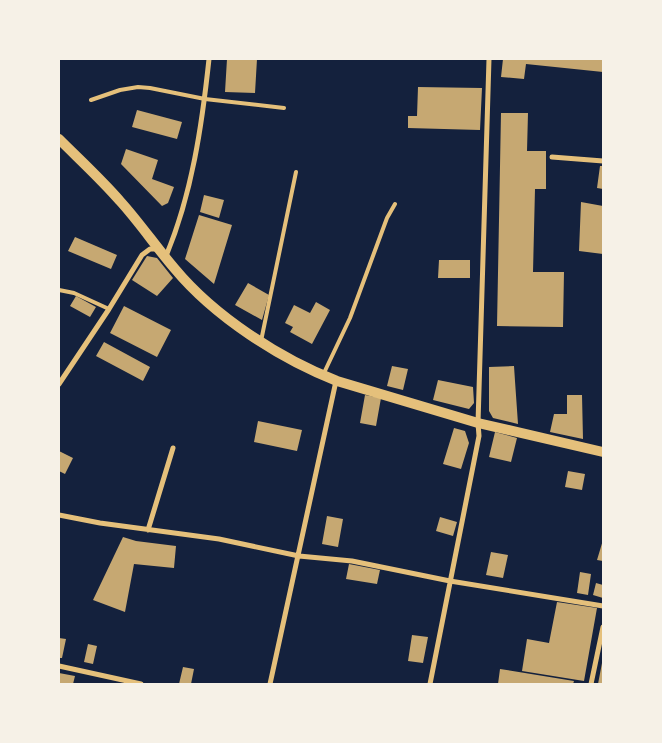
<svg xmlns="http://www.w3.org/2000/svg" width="662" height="743" font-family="Spectral,serif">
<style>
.building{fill:#c6a872}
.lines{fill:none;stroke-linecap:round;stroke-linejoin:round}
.service{stroke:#e5c07b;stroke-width:4}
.minor{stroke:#e5c07b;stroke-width:5}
.secondary{stroke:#e5c07b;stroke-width:10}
</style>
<rect width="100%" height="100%" fill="#14213d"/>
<path class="building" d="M227 59H257L255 93 225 92Z
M503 59H603V72L526 64 524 79 501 77Z
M418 87 482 88 480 130 408 128V116H417Z
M137 110 182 122 177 139 132 127Z
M501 113H528L527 151H546V189H535L533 272H564L563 327 497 326Z
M126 149 158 160 152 179 174 187 168 203 162 206 121 164Z
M600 166H603V189L597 188Z
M204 195 224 200 219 218 200 212Z
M581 202 603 206V254L579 251Z
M199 215 232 225 214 284 185 259Z
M75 237 117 255 111 269 68 251Z
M147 256 157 258 173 278 157 296 132 280Z
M439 260H470V278H438Z
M248 283 269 295 262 320 235 305Z
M76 296 96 307 90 317 70 306Z
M316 302 330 310 312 344 290 332 293 327 285 323 294 305 310 313Z
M124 306 171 330 157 357 110 333Z
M104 342 150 367 143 381 96 356Z
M392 366 408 369 403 390 387 386Z
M514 366 515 381 518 424 493 418 489 411V367Z
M438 380 473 387 474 403 469 409 433 400Z
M365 395 381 398 376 426 360 423Z
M567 395H582L583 439 550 432 554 414H567Z
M258 421 302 430 297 451 254 442Z
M454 428 465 431 469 443 461 469 443 464Z
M495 432 517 438 511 462 489 457Z
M59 451 73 458 65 474 59 471Z
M568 471 585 474 582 490 565 487Z
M327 516 343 519 338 547 322 544Z
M440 517 457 522 453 536 436 531Z
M123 537 136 541 176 546 174 568 134 564 125 612 93 600Z
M603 540V561L597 560Z
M491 552 508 555 503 578 486 575Z
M349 564 380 570 377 584 346 579Z
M580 572 591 574 588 595 577 593Z
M596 583 603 585V598L593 595Z
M557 602 597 608 584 681 522 671 527 639 549 643Z
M412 635 428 637 423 663 408 661Z
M59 638 66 639 62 658H59Z
M88 644 97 646 93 664 84 662Z
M602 663 603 684H598Z
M183 667 194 669 191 684H179Z
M500 669 574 681 573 684H498Z
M59 673 75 676 73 684H59Z"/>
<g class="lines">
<path class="service" d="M91 100 120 90 138 87 150 88 205 99 284 108
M59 290 74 293 109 309
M261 341 296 172
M323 375 350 318 387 218 395 204"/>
<path class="minor" d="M552 157 603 161
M165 255 166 256C192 194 202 125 209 59
M59 384 109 309 142 255 150 249H159
M59 515 100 523 219 539 299 556 352 561 450 581 603 606
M148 530 173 448
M59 666 141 684
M270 684 336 381
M430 684 479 436 478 423 489 59
M591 684 603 627"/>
<path class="secondary" d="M59 139C79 159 101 179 120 201 140 223 156 247 175 269 214 316 280 359 337 381L478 423 603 452"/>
</g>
<rect width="662" height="743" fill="none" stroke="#f6f1e7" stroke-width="120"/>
</svg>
